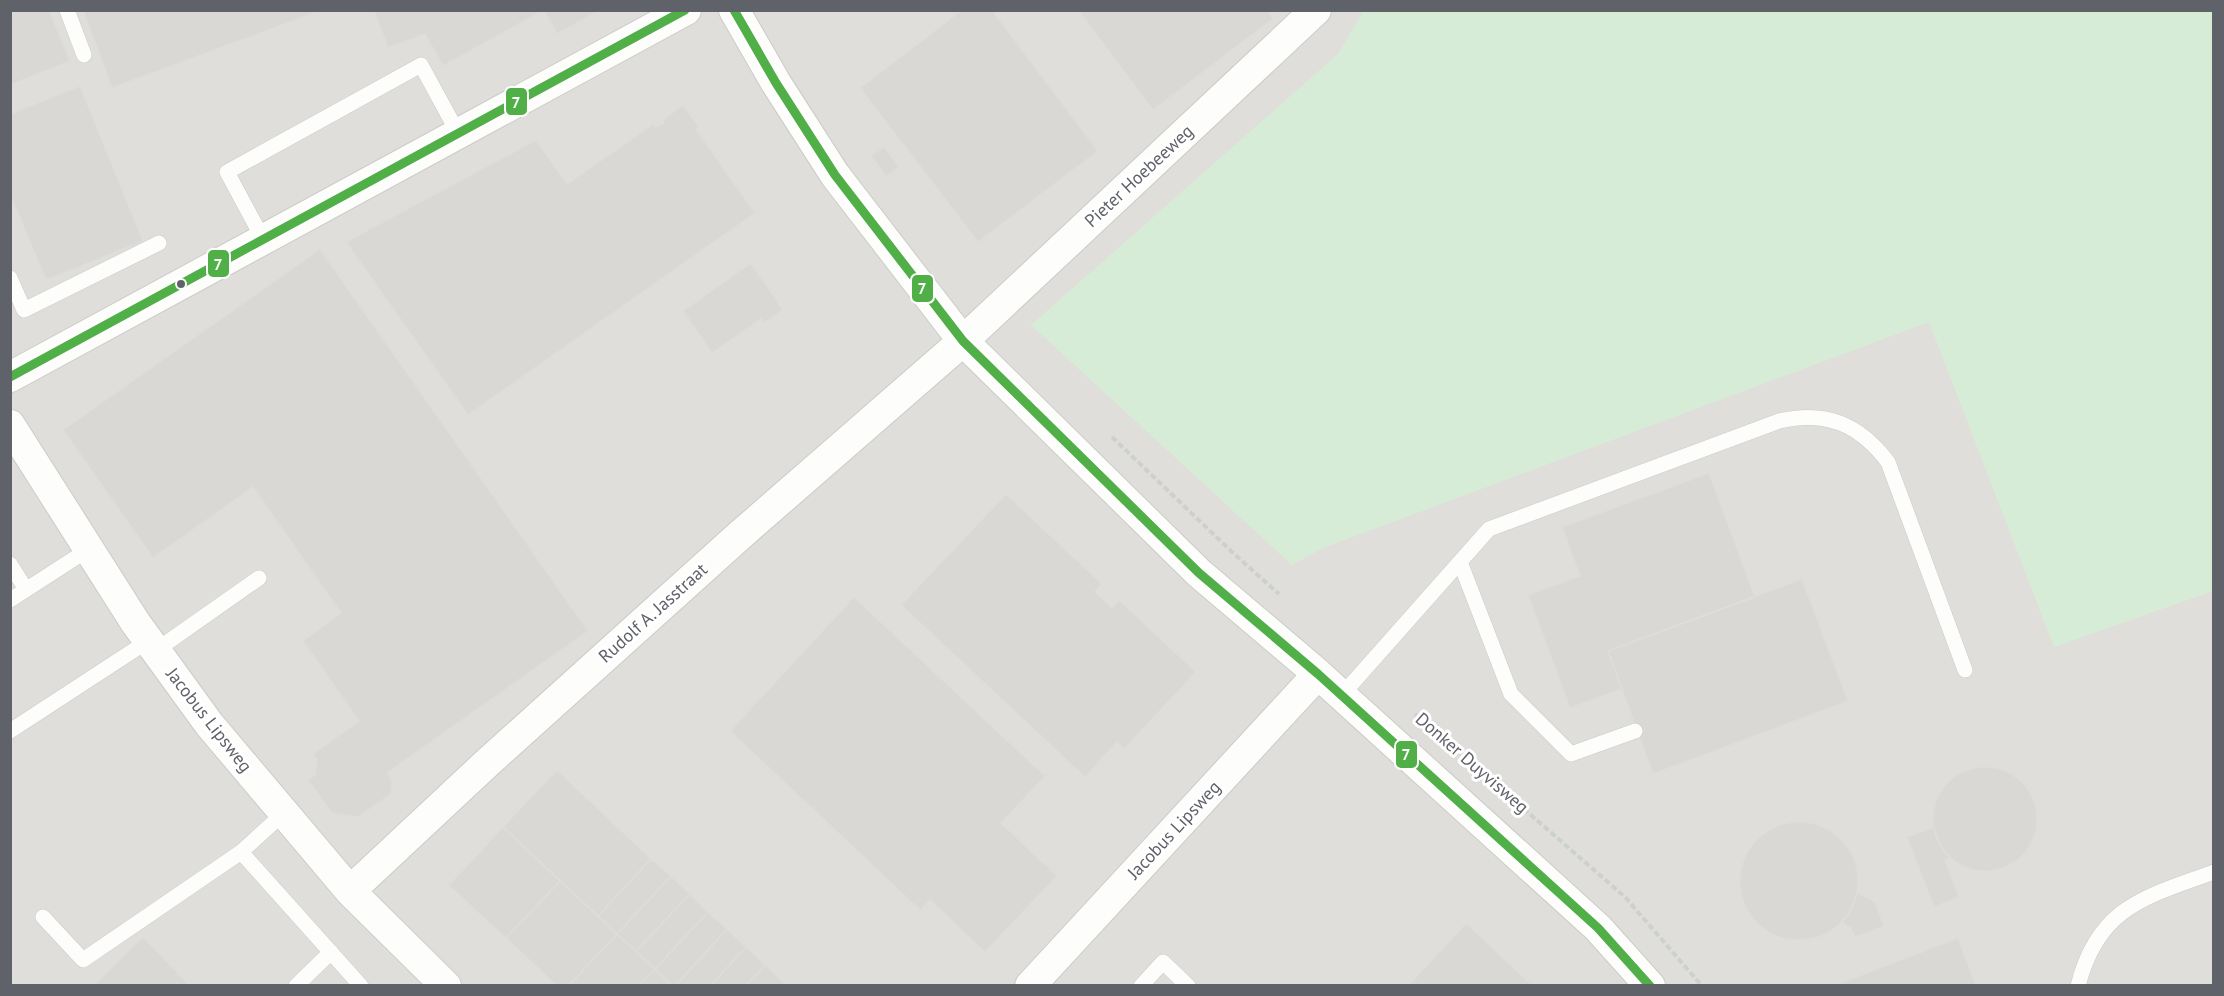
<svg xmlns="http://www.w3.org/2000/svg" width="2224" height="996" font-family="'PT Sans',sans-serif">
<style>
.industrial{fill:#dfdeda}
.green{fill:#d7ecd6}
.building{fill:#d9d8d5;stroke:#deddd9;stroke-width:1.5}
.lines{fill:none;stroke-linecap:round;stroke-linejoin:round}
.service-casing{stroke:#cbcbcb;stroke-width:16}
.minor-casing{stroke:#cbcbcb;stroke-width:32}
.path{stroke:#ccd1ce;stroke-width:4;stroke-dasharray:6 3;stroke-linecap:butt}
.service{stroke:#fdfdfc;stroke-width:15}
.minor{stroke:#fdfdfc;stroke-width:30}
.bus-1-casing{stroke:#fff;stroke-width:14}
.bus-1{stroke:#50af46;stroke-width:9}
.bus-dot{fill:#5f6268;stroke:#fff;stroke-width:2}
.labels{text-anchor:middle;stroke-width:6;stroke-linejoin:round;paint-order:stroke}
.street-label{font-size:18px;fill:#5f6268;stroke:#fff}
.line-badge{stroke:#fff;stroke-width:2}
.badge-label{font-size:16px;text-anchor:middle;font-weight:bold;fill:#fff}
</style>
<rect width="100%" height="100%" fill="#efefea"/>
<path class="industrial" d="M11 11H2213V985H11Z"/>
<path class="green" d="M1364 10 2213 11V591L2054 647 1929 322 1323 548 1292 565 1031 325 1338 54Z"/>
<path class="building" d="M10 10H49L70 61 10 85Z
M83 10H322L112 88Z
M374 10H544L443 66 425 34 388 48Z
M544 10H594L595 13 557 34Z
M962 10H992L1098 151 978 242 860 88Z
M1078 10H1267L1273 19 1153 110Z
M80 86 143 241 46 280 10 194V114Z
M683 105 699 127 696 129 754 212 757 210 758 211 468 415 346 242 536 140 567 184 652 125 651 122 653 121 655 127 664 123 663 120Z
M884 147 899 167 886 176 871 156Z
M320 249 588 631 387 773 392 781 391 794 358 817 332 813 308 780 315 775 317 760 313 754 359 721 303 641 341 613 253 487 153 558 63 430Z
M751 263 783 310 764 323 761 319 712 353 683 311Z
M1709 473 1755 597 1608 651 1622 689 1570 708 1528 595 1580 576 1562 527Z
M1006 494 1102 584 1095 592 1112 608 1119 600 1196 672 1124 749 1117 742 1085 777 901 605Z
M1802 579 1848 701 1653 774 1608 651Z
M854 597 1044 775 1047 774 1001 823 1057 876 985 952 930 900 919 912V909L730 731Z
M1933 819a52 52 0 1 1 104 0a52 52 0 1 1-104 0Z
M557 770 651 859 598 916 503 827Z
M1740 881a59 59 0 1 1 118 0a59 59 0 1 1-118 0Z
M503 827 560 881 506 938 447 884H450Z
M1934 827 1940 845 1951 858 1945 860 1959 897 1934 907 1907 837Z
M651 859 671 876 617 934 598 916Z
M671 876 690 894 636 951 617 934Z
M560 881 617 934 568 986H557L506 938Z
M1857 892 1875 902 1884 926 1855 937 1850 926 1848 927 1842 921 1849 913Z
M690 894 708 912 655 969 636 951Z
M708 912 727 929 675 986H672L655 969Z
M1466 923 1533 986H1408Z
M727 929 746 947 710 986H675Z
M617 934 655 969 639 986H568Z
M143 937 190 986H93Z
M1958 938 1976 986H1833Z
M746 947 765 965 746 986H710Z
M765 965 787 986H746Z
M655 969 672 986H639Z"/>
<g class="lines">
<g class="service-casing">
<path id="service" d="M67 10 84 55
M263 239 227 172 421 65 458 133
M10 278 24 310 159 243
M1460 562 1511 694 1571 754 1635 731
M10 564 22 583
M10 600 89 549
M155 651 259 578
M1341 696 1489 529 1779 421C1826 410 1859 424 1888 462L1965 670
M10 731 148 641
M241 852 361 986
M43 917 83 960 241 852 284 813
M296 986 331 952
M1141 986 1163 962 1188 986
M2078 986C2098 907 2145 897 2214 872"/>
</g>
<g class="minor-casing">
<path id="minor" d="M734 10 776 83 835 175 963 341 1199 573 1318 674 1598 928 1650 986
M10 377 686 10
M10 425 135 622 209 724 350 891 446 986
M350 891 487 763 739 536 963 341 1316 10
M1030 986 1318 674"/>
</g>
<path class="path" d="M1112 437 1231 551 1279 594
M1415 714 1625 897 1702 986"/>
<use href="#service" class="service"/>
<use href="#minor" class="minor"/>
<g class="bus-1-casing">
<path id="bus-1" d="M734 10 776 83 835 175 963 341 1199 573 1318 674 1598 928 1650 986
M10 377 685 10"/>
</g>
<use href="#bus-1" class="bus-1"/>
</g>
<circle class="bus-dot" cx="181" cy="284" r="5"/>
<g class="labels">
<g class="street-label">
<text transform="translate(1139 176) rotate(-43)" y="6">Pieter Hoebeeweg</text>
<text transform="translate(653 613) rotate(-42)" y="6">Rudolf A. Jasstraat</text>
<text transform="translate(209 720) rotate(52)" y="6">Jacobus Lipsweg</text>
<text transform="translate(1472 763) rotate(41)" y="6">Donker Duyvisweg</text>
<text transform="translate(1174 830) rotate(-47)" y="6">Jacobus Lipsweg</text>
</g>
</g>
<g class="line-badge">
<rect x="505" y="87" width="23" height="29" rx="6" fill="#50af46"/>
<rect x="207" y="249" width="23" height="29" rx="6" fill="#50af46"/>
<rect x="911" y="274" width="23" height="29" rx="6" fill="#50af46"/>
<rect x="1395" y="740" width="23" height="29" rx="6" fill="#50af46"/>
</g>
<g class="badge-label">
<text x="516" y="108">7</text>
<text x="218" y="270">7</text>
<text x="922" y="294">7</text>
<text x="1406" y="760">7</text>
</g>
<rect width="2224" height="996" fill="none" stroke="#5f6268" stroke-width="24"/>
</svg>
